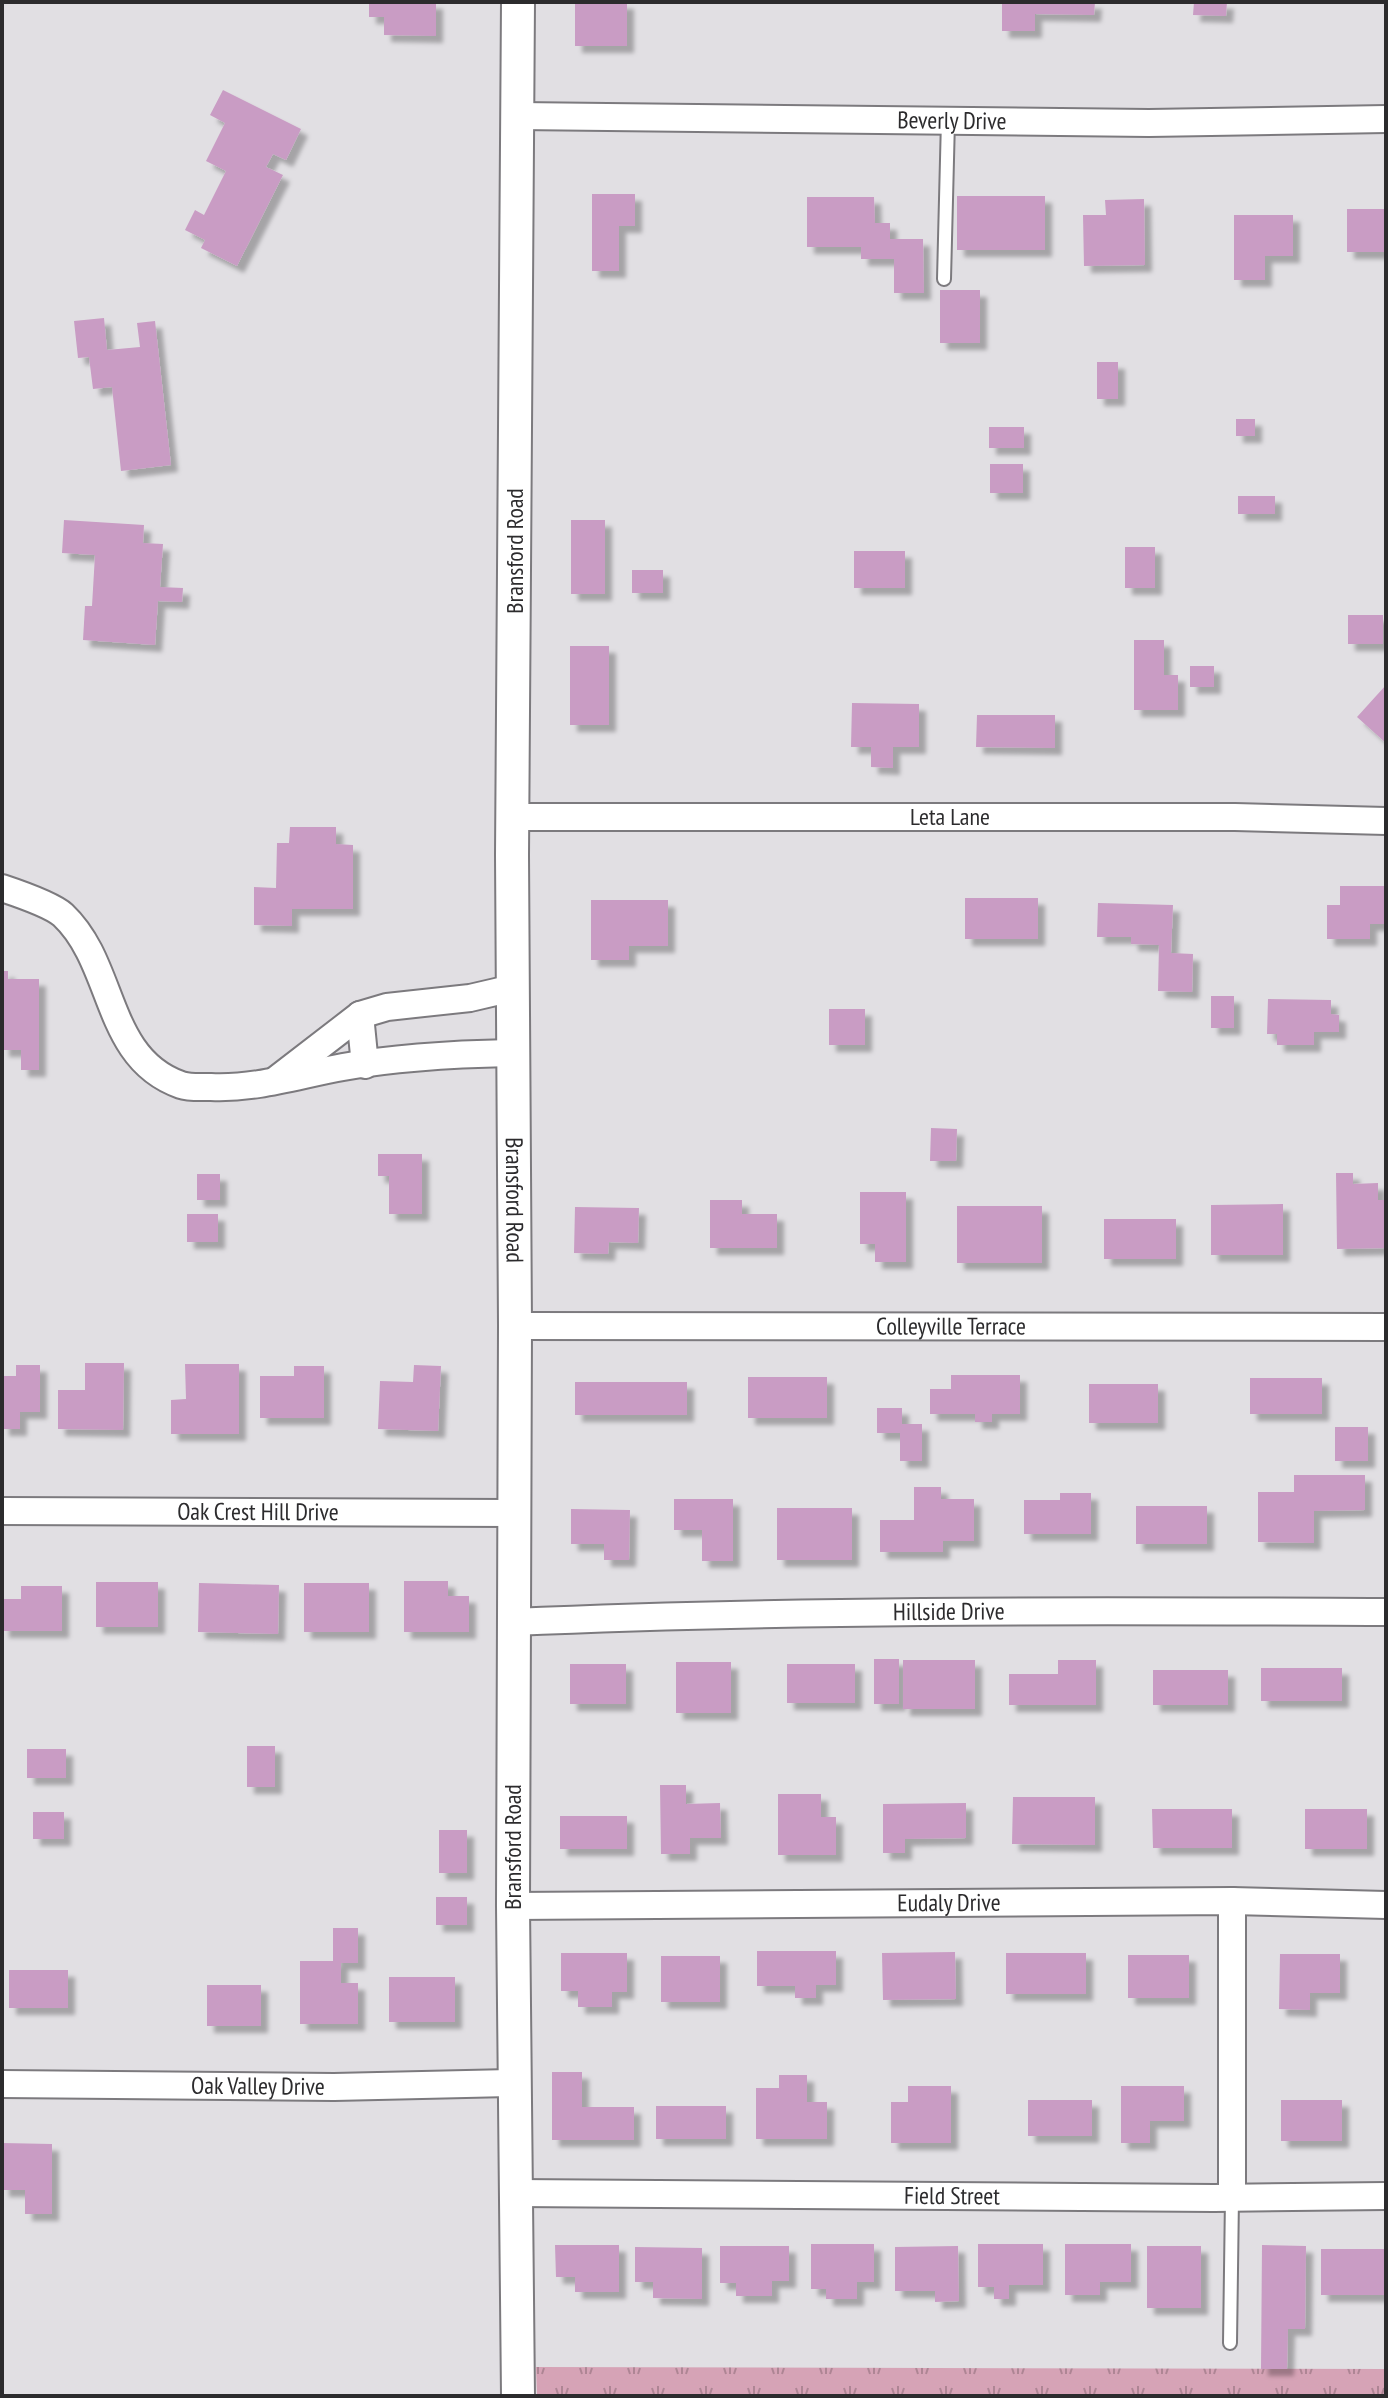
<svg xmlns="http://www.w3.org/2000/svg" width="1388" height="2398" font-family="'PT Sans Narrow',sans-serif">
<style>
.grass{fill:url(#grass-tufts)}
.building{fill:#c99cc4;filter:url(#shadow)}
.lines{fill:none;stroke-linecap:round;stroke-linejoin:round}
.service-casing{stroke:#7c7a7e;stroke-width:16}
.minor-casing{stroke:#7c7a7e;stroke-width:30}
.tertiary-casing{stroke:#7c7a7e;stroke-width:36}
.service{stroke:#fff;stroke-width:12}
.minor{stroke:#fff;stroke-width:26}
.tertiary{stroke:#fff;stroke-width:32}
.labels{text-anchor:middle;stroke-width:7;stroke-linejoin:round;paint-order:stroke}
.street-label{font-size:24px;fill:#2c2b2d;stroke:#fff}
</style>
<defs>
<pattern id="grass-tufts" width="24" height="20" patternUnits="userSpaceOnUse" patternTransform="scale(2)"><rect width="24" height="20" fill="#d6a3b6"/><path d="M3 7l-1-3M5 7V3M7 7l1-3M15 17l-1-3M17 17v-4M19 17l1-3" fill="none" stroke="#ae8594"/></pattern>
<filter id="shadow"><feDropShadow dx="7" dy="7" stdDeviation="2" flood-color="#0004"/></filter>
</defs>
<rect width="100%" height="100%" fill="#e1dfe3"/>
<path class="grass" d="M536 2367 1386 2369V2396H537Z"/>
<path class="building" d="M369 2H436V36L384 35V17H369Z
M575 2H627V46H575Z
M1002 2H1095L1094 15 1035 14V31H1002Z
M1194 2H1227L1226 16 1193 15Z
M223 90 301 129 286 160 273 154 266 167 283 175 237 266 201 248 205 240 185 230 195 210 204 215 226 171 206 161 225 123 210 115Z
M592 194H635V226H619V271H592Z
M957 196H1045V250H957Z
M807 197H874L875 223H890V239H923L924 293H894V259H861V247H807Z
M1144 199 1145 265 1084 266 1083 215H1106L1105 200Z
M1347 209H1386V252H1347Z
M1234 215H1293V256H1265V280H1234Z
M940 290H980V343H940Z
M104 318 107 350 140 347 137 323 155 321 171 465 121 471 112 387 93 389 89 357 78 358 74 321Z
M1097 362H1118V399H1097Z
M1236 419H1255V436H1236Z
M989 427H1024V448H989Z
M990 464H1023V493H990Z
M1238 496H1275V514H1238Z
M64 520 144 525 143 543 163 544 160 587 183 588 182 602 158 601 155 645 83 640 85 606H92L95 555 62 553Z
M571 520H605V594H571Z
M1125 547H1155V588H1125Z
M854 551H905V588H854Z
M632 570H663V593H632Z
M1348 615H1383V644H1348Z
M1134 640H1164V675H1178V710H1134Z
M570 646H609V725H570Z
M1190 666H1214V687H1190Z
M1386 685V743L1357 717Z
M852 703 919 704V747H893V768L871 767V747H851Z
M977 715H1055V748L976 747Z
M290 827H336V844L353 845V909H292V926L254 925V887L276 888 277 843H289Z
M1340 886H1386V924H1370V939H1327V905H1340Z
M965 898H1038V939H965Z
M591 900H668V946H629V960H591Z
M1098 903 1173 905 1171 953 1193 954 1192 992 1158 991 1159 945 1131 944V937H1097Z
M2 971H8V979H39V1070H21V1050H2Z
M1211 996H1234V1028H1211Z
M1268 999 1331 1000V1014L1339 1015V1032H1314V1045H1277V1034H1267Z
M829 1009H865V1045H829Z
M931 1128 957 1129 956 1161H930Z
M378 1154H422V1214H389V1176H378Z
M1336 1173H1353V1184L1378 1183V1200H1386V1248L1337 1249Z
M197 1174H220V1200H197Z
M860 1192H906V1262H875V1244H860Z
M710 1200H742V1214H777V1248H710Z
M1283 1204V1255H1211V1205Z
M957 1206H1042V1263H957Z
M575 1207 639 1208 638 1243 609 1242 608 1254 574 1253Z
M187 1214H218V1242H187Z
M1104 1219H1176V1259H1104Z
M85 1363H124L123 1430 58 1429V1390H85Z
M185 1364H239V1434H171V1400L186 1399Z
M16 1365H40V1412H20V1429H2V1376H16Z
M414 1365 441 1366 438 1431 378 1429 380 1381 413 1382Z
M294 1366H324V1418H260V1376H294Z
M951 1375H1020V1414H992V1422H975V1414H930V1389H951Z
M748 1377H827V1418H748Z
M1250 1378H1322V1414H1250Z
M575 1382H687V1415H575Z
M1089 1384H1158V1423H1089Z
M877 1408H902V1424H922V1461H900V1433H877Z
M1335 1427H1368V1461H1335Z
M1294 1475H1365V1510L1314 1511V1543L1258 1542V1492H1294Z
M914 1487H941V1499H974V1541H943V1552H880V1520H914Z
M1060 1493H1091V1534H1024V1500H1060Z
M674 1499H733V1561H702V1530H674Z
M1136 1506H1207V1544H1136Z
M777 1508H852V1560H777Z
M571 1509 630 1510 629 1560H604V1544H571Z
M404 1581H448V1596H469V1632H404Z
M96 1582H158V1627H96Z
M199 1583 279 1585 278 1634 198 1632Z
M304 1583H369V1632H304Z
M21 1586H62V1631H2V1599H21Z
M874 1659H899V1704H874Z
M903 1660H975V1709H903Z
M1058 1660H1096V1705H1009V1674H1058Z
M676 1662H731V1713H676Z
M570 1664H626V1704H570Z
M787 1664H855V1703H787Z
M1261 1668H1342V1701H1261Z
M1153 1670H1228V1705H1153Z
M247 1746H275V1787H247Z
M27 1749H66V1778H27Z
M660 1785H686V1804L720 1803 721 1838H690V1854H661Z
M778 1794H821V1817H836V1855H778Z
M1013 1797H1095V1845L1012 1844Z
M966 1803V1838L905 1839V1853H883V1804Z
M1152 1809H1232V1848H1153Z
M1305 1809H1367V1849H1305Z
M33 1812H64V1839H33Z
M560 1816H627V1849H560Z
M439 1830H467V1873H439Z
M436 1897H467V1925H436Z
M333 1928H358V1963H341V1983H358V2024H300V1961H333Z
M757 1951H836V1985H816V1998H795V1986H757Z
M955 1952 956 1999 883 2000 882 1953Z
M561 1953H627V1992H612V2007H578V1991H561Z
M1006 1953H1086V1994H1006Z
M1280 1954H1340V1993H1310V2010L1279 2009Z
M1128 1955H1189V1998H1128Z
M661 1956H720V2002H661Z
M9 1970H68V2008H9Z
M389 1977H455V2022H389Z
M207 1985H261V2026H207Z
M552 2072H582V2107H634V2140H552Z
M779 2075H807V2102H827V2139H756V2088H779Z
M908 2086H951V2143H891V2102H908Z
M1121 2086H1184V2121H1150V2143H1121Z
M1028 2100H1092V2136H1028Z
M1281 2100H1342V2141H1281Z
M656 2106H726V2139H656Z
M2 2143 52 2144V2214H25V2190H2Z
M811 2244H874V2282H857V2299H826V2289H811Z
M978 2244H1043V2285H1009V2299H994V2287H978Z
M1065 2244H1131V2282H1100V2295H1065Z
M555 2245H619V2292H575V2277H556Z
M1262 2245 1306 2246 1305 2329H1288L1287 2369H1261Z
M720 2246H789V2281H772V2296H736V2283H720Z
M958 2246 959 2301 935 2302V2291H895V2247Z
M1147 2246H1201V2308H1147Z
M635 2247 702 2248V2299L653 2298V2282H635Z
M1321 2249H1386V2295H1321Z"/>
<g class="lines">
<g class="service-casing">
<path id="service" d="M944 279 948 120
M1230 2343 1232 2197"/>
</g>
<g class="minor-casing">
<g id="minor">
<path id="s1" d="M518 116 1149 123 1386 119"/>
<path id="s2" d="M514 817H1235L1386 821"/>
<path d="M2 888C17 893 52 905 63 915 116 965 104 1058 181 1085 190 1088 201 1087 211 1087 257 1089 298 1075 343 1067 399 1057 456 1054 513 1053"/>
<path d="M360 1015 365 1065"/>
<path d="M277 1079 360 1015 387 1007 470 998 513 988"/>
<path id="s3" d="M515 1326 1386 1327"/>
<path id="s4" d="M2 1511 514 1513"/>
<path id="s5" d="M513 1622C804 1609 1095 1611 1386 1612"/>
<path id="s6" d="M513 1906 1232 1901 1386 1905"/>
<path id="s7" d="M2 2084 334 2087 515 2083"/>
<path id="s8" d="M516 2193 1214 2198 1386 2196"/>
<path d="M1232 2197V1901"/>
</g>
</g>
<g class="tertiary-casing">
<g id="tertiary">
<path id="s9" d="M518 2 512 855 515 1326 513 1906 518 2396"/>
</g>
</g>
<use href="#service" class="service"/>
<use href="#minor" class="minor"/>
<use href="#tertiary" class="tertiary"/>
</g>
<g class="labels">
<g class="street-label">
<text dy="8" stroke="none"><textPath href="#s1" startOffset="434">Beverly Drive</textPath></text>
<text transform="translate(515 551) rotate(-90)" y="8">Bransford Road</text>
<text dy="8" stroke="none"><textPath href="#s2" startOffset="436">Leta Lane</textPath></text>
<text dy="8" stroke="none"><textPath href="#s9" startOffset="1198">Bransford Road</textPath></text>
<text dy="8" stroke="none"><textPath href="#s3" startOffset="436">Colleyville Terrace</textPath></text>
<text dy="8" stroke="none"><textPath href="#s4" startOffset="256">Oak Crest Hill Drive</textPath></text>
<text dy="8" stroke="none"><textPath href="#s5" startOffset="436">Hillside Drive</textPath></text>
<text transform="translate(513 1847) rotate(-90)" y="8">Bransford Road</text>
<text dy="8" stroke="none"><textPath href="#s6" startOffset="436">Eudaly Drive</textPath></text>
<text dy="8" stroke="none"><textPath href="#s7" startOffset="256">Oak Valley Drive</textPath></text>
<text dy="8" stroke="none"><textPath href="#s8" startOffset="436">Field Street</textPath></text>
</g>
</g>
<rect width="1388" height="2398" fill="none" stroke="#2c2b2d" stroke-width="8"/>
</svg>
